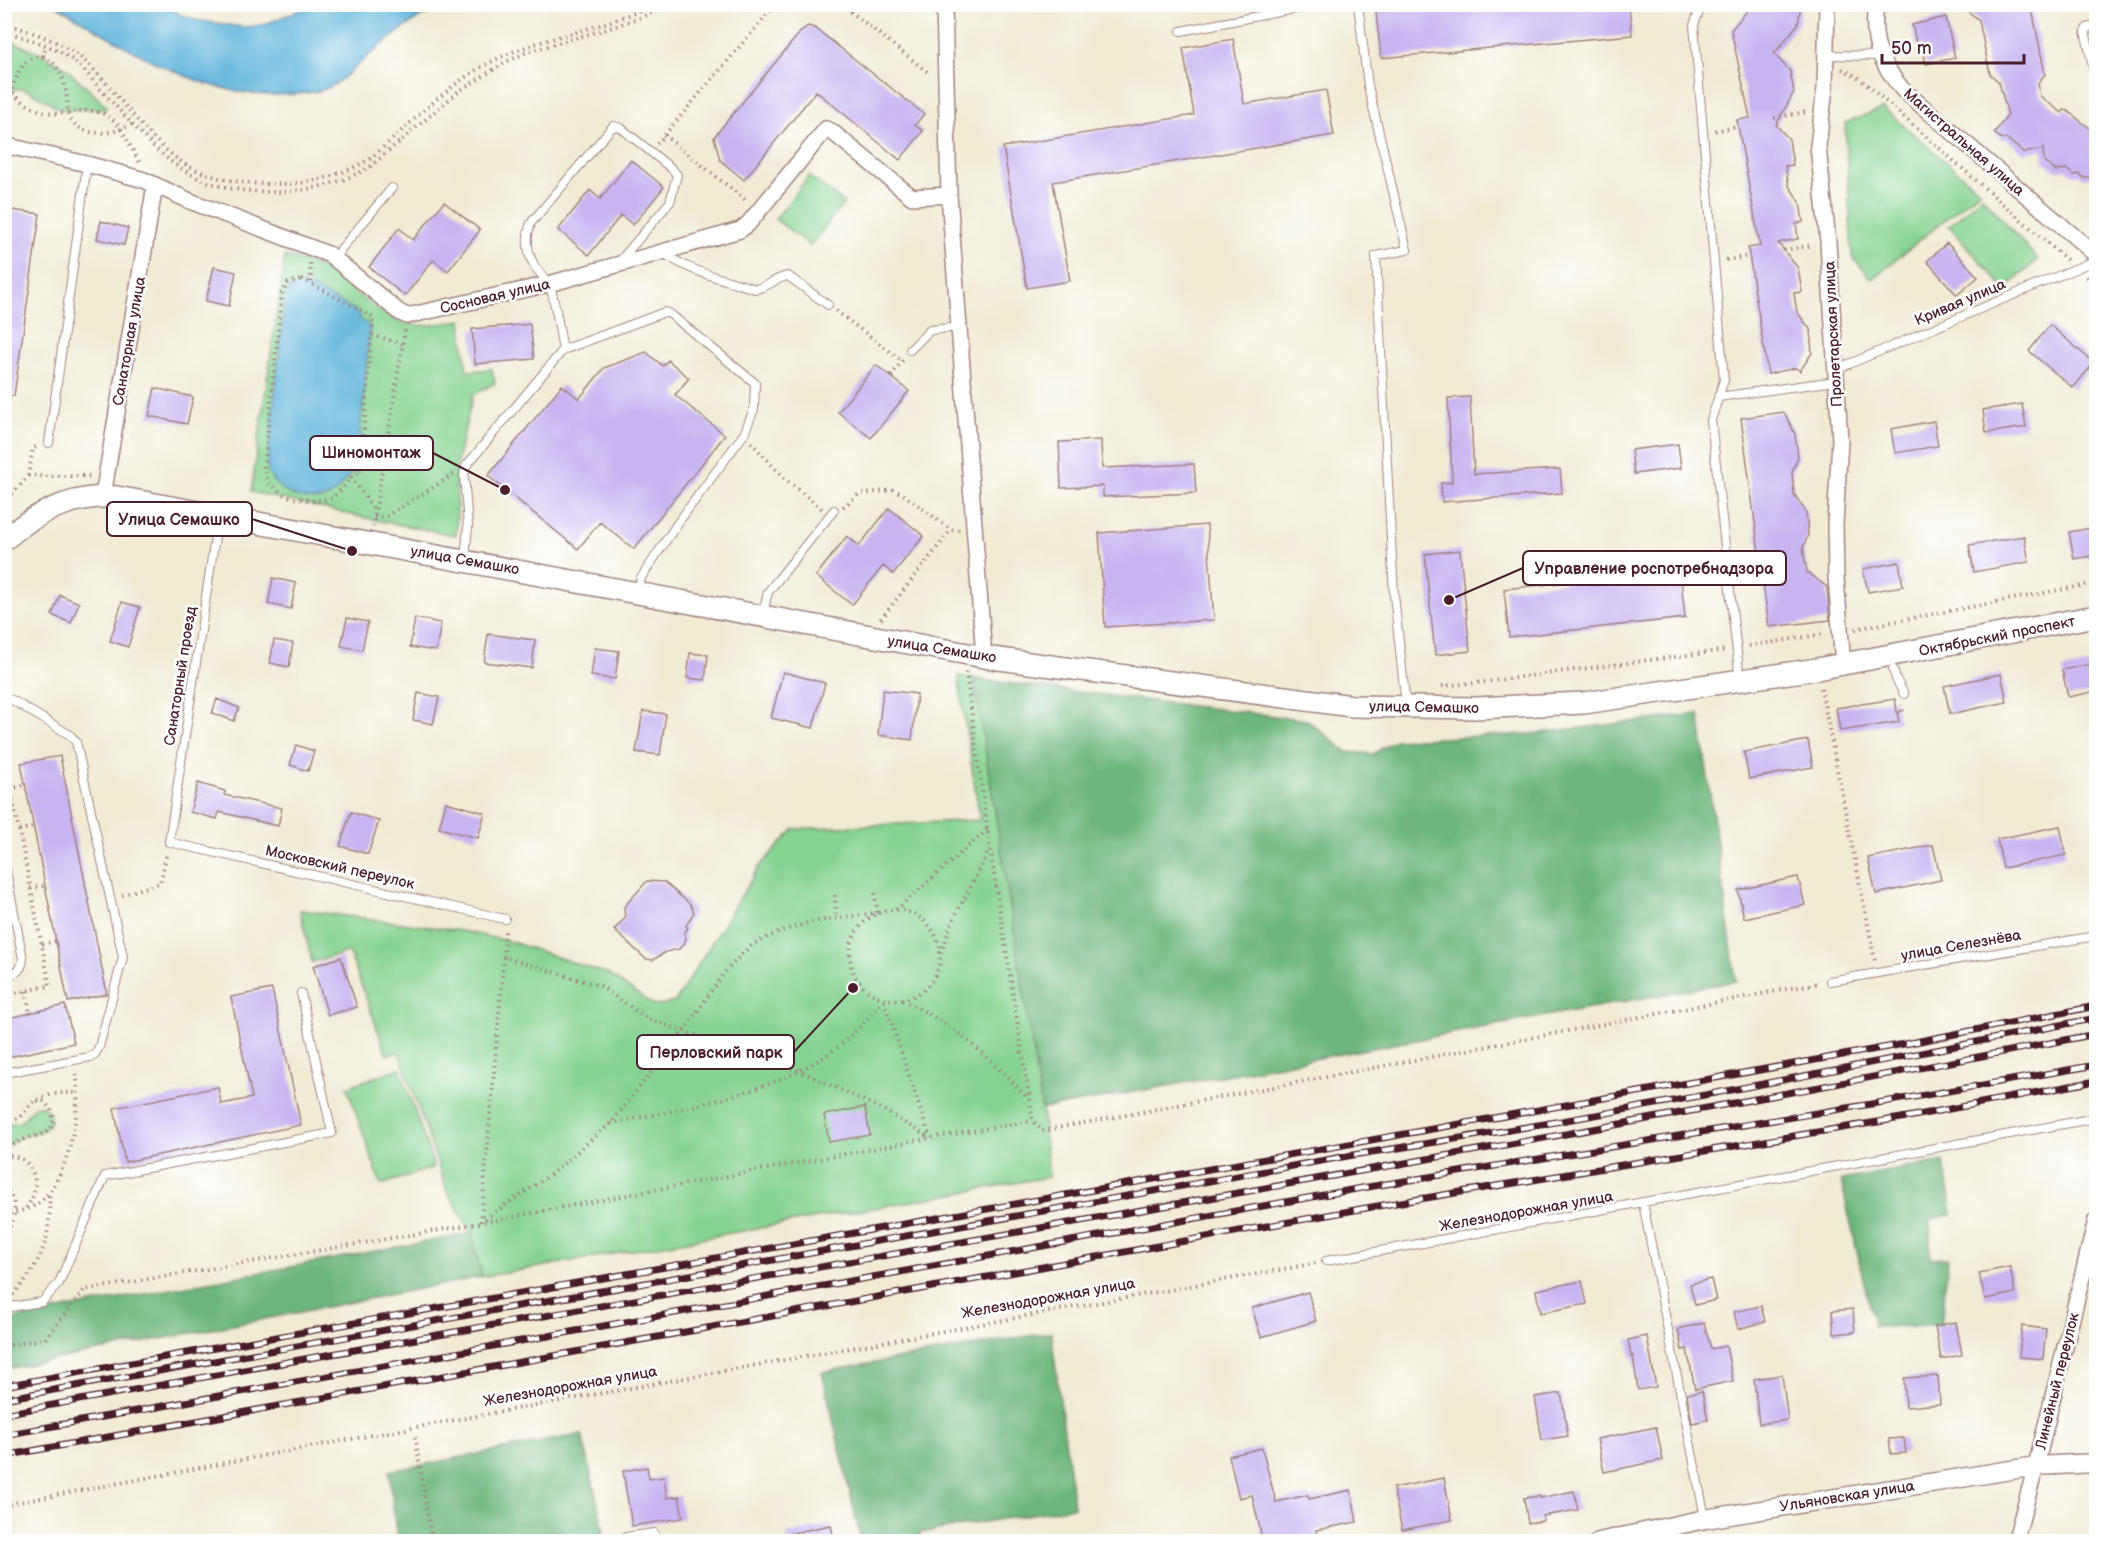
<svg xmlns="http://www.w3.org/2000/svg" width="2101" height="1546" font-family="'Balsamiq Sans',sans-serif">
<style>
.green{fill:#86d392;stroke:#68795e;stroke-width:1.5}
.forest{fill:#6cb57c;stroke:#5b6a54;stroke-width:1.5}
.water{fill:#5db3da;stroke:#546982;stroke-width:1.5}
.building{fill:#c7b4f1}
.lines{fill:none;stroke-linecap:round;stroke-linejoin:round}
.service-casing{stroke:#9e8580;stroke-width:10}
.minor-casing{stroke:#9e8580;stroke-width:18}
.tertiary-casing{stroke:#9e8580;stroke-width:21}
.secondary-casing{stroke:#9e8580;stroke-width:24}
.path{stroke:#9e8580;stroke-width:4;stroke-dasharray:1.5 4.5;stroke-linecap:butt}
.service{stroke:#fff;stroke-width:8}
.minor{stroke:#fff;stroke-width:15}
.tertiary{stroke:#fff;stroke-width:18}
.secondary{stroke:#fff;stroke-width:21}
.rail-casing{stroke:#4a1f2b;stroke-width:7}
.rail{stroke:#fff;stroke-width:4.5;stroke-dasharray:14;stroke-linecap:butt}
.labels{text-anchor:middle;stroke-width:5;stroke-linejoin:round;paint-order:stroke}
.street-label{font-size:15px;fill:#4a1f2b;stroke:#fff}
.leader{fill:none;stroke:#4a1f2b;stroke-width:2}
.callout-dot{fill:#4a1f2b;stroke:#fff;stroke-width:2}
.callout{fill:#fff;stroke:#4a1f2b;stroke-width:2}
.callout-label{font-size:16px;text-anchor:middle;font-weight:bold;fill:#4a1f2b}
</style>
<rect width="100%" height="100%" fill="#fff"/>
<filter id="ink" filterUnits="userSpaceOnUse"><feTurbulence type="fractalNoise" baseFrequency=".0167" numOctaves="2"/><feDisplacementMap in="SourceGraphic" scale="12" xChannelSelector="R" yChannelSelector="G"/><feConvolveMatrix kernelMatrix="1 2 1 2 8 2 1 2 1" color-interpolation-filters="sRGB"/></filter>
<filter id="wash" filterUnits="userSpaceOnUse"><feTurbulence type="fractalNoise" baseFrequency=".008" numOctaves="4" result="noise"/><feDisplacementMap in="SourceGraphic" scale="24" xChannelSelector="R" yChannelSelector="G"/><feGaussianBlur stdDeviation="1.35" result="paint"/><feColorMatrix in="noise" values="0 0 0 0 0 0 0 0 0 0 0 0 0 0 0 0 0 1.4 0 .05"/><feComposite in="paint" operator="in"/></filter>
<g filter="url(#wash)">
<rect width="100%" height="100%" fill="#f1ebd4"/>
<path class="green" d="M5 39 38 52 65 67 107 107 104 110C88 105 71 113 61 109 45 102 21 78 5 94Z
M1883 108 1980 191 1872 279 1852 257 1845 123Z
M809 176 844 203 810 246 775 219Z
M1982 196 2038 260 2005 289 1949 226Z
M285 256C299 261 317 264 329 271 339 277 347 285 355 292 397 326 407 331 461 320L467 371 492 369 495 383 473 395 456 466 457 527 456 535 374 520 251 492Z
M958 676 974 678 1042 1109 1049 1177 482 1277 472 1233 447 1191 399 1052 387 1055 349 952 312 962 300 910 462 931 512 942 608 974 655 1006 675 1002 759 867 794 829 980 820Z
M400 1068 434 1167 381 1185 347 1087Z
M35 1106H42L49 1112C55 1133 34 1132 21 1137 14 1140 10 1144 5 1149V1122C22 1127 25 1116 35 1106Z"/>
<path class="forest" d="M974 679 1307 720 1347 752 1373 754 1396 740 1529 734 1699 714 1736 981 1042 1109Z
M1944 1161 1952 1214 1930 1220V1259L1948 1258 1941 1326 1874 1327 1841 1180Z
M472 1233 482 1277 5 1369V1320Z
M1051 1332 1074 1507 920 1533V1541H861L822 1372Z
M582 1434 606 1541H397L389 1471Z"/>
<path class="water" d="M56 5H164L179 14 196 20 243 27 263 25 311 5H442C415 19 390 37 367 57 355 67 346 78 332 86 321 92 308 93 296 94 208 104 128 48 56 5Z
M301 284 308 286 360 313V319L370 326 357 473H350C344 482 338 492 328 497 307 506 271 491 267 467L285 295 290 288Z"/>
<g id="blocks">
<path class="building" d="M1456 4H1629L1632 35 1381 58 1376 12Z
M1753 4H1801L1798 24 1774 54 1790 71 1794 92 1776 125 1789 139 1793 165 1785 166 1789 186 1800 202 1803 222 1796 224 1798 239 1778 243 1798 268 1802 292 1794 293 1797 312 1810 329 1812 353 1800 371 1796 368 1768 374 1748 248 1760 246 1737 120 1750 118 1731 30Z
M1998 4H2031L2045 74 2038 83 2040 96 2062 113 2065 109 2092 130 2097 143V176L2084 178 2079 174 2074 175 2066 169 2056 171 2044 161 2043 149 2024 153 2007 139H2002L1994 133 2008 115 1999 82 1990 74 1979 20 1966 10Z
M1946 17 1955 58 1926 64 1922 45 1917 46 1912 25Z
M808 26 815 28 924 114 915 125 923 131 900 160 816 91 744 180 720 160 714 137 802 30Z
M1233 39 1244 104 1326 90 1334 135 1053 182 1070 281 1027 288 1003 147 1194 115 1183 48Z
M631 160 664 187 633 225 621 215 589 255 558 230 590 190 600 199Z
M444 202 480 230 448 271 433 260 405 296 369 267 399 228 413 240Z
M4 209 40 214 14 396H4Z
M101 221 128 228 124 245 97 239Z
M1947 243 1978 277 1957 295 1927 261Z
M214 267 236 272 229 306 206 301Z
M530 324 534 359 475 364 472 329Z
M2050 325 2094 363 2073 388 2029 351Z
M646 352 663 366 668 360 689 378 675 395 725 435 634 549 600 522 578 549 488 476 562 385 579 399 604 368Z
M876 365 909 391 871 438 838 412Z
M155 388 193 397 187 424 149 416Z
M1470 397 1474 474 1560 469 1562 493 1442 502 1441 483 1452 482 1448 398Z
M2022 404 2026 427 1986 433 1983 410Z
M1784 412 1795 434 1798 457 1792 472 1794 494 1806 512 1808 535 1803 548 1807 572 1827 587 1830 620 1769 627 1741 418Z
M1934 421 1938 446 1895 453 1891 429Z
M1101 440 1102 468 1194 464 1196 493 1103 497V486L1061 488 1059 442Z
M1678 444 1681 468 1634 474 1631 450Z
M889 508 924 536 893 574 883 566 852 605 816 576 847 536 859 546Z
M1207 525 1214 620 1105 627 1099 533Z
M2097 527V555L2074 559 2069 532Z
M2024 536 2029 562 1974 572 1969 545Z
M1460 550 1470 651 1435 655 1425 554Z
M1899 562 1903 586 1868 592 1863 569Z
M1680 570 1685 618 1509 637 1504 589Z
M273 578 296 583 291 609 268 604Z
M60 595 79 603 71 623 52 615Z
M122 602 140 607 128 647 110 641Z
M347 618 368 622 362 650 341 646Z
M415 618 441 623 436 651 410 647Z
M488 634 535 640 532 668 484 662Z
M274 640 293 643 289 667 270 663Z
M595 648 619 651 615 679 591 676Z
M690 653 708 655 705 680 687 678Z
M2097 663V691L2068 697 2062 670Z
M783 672 825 683 813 728 771 718Z
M2001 674 2007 702 1950 714 1944 686Z
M883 690 917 694 912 740 878 735Z
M418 693 439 697 433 724 413 720Z
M217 699 239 708 234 721 212 713Z
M1895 699 1899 722 1840 731 1836 708Z
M643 711 666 714 660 755 636 752Z
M1808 740 1813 767 1749 779 1744 752Z
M296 745 314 751 308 771 290 765Z
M60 756 107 994 68 1002 21 763Z
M198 783 225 791 224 795 282 808 278 826 219 812 217 819 190 812Z
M446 802 485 813 478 838 439 828Z
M351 812 379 821 368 854 340 846Z
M2060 826 2066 855 2003 868 1997 839Z
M1933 845 1941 880 1876 894 1868 858Z
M1798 877 1805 905 1744 918 1738 890Z
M647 881 664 882 690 904 694 912 686 926 688 928 684 933 686 938 684 944 679 949 666 952 653 960 646 959 614 930 625 918 624 907Z
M341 957 357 1007 328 1015 313 966Z
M272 989 301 1125 125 1162 114 1108 218 1087 221 1104 252 1098 231 997Z
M65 1005 74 1043 4 1058V1019Z
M865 1107 870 1135 829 1142 824 1115Z
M2010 1267 2015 1293 1985 1299 1979 1273Z
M1711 1279 1716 1300 1695 1305 1690 1284Z
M1582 1281 1587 1304 1540 1313 1536 1290Z
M1308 1292 1316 1321 1261 1337 1252 1308Z
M1761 1306 1765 1322 1738 1329 1734 1312Z
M1853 1309 1855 1332 1834 1334 1832 1311Z
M1956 1322 1962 1355 1941 1359 1935 1326Z
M1704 1323 1711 1349 1726 1346 1733 1381 1695 1389 1687 1349 1682 1350 1678 1329Z
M2022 1326 2046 1329 2043 1359 2019 1357Z
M1647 1336 1656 1387 1638 1390 1633 1356 1631 1357 1628 1340Z
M1782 1375 1788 1420 1759 1424 1754 1379Z
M1938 1376 1940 1404 1906 1407 1904 1378Z
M1702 1391 1708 1420 1692 1423 1687 1394Z
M1561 1393 1568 1436 1542 1440 1535 1397Z
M1656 1427 1663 1460 1604 1472 1597 1439Z
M1904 1438 1906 1453 1891 1454 1889 1439Z
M1262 1448 1276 1502 1308 1495 1309 1499 1351 1490 1357 1522 1316 1530 1319 1542H1263L1252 1495 1239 1498 1229 1456Z
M647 1467 649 1479 664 1477 667 1498 679 1496 683 1518 632 1526 623 1471Z
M1444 1478 1452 1520 1402 1530 1393 1488Z
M1574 1491 1578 1510 1543 1516V1521L1528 1523 1524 1498 1540 1496V1498Z
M831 1525 834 1542H788L787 1534Z"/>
</g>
</g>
<g filter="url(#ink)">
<use href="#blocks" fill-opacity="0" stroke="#9e8580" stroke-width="1.5"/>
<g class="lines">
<g class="service-casing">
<path id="service" d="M1358 4 1368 86 1407 250 1376 256 1394 595 1406 706
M1705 4 1698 14 1694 25 1724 380 1711 420 1740 680
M2096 25 2087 28 2085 31 2096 79
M1181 31 1320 4
M1826 55 1880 56
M663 252C687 272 725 279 755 289 768 288 776 277 788 276L828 305
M336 259 341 249 392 188
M563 350 665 312 670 314 755 383 754 409 744 434 677 524 641 578 637 592
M910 350 930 330 960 327
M1835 370 2096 260
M1718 397 1836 381
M49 443 87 164
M218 517 169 842 505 919
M465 559 468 526 464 475 466 466 563 350C559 330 557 309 551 290 548 279 538 274 533 263 527 252 526 235 531 223L613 126 621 128 672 169 677 175 670 202 619 262
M763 613 768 592 834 510
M1893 669 1896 679 1904 694
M4 698 12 700 70 735 76 742 123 957 99 1047 95 1054 90 1057 4 1073
M4 861 23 959C22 971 15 974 4 976
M1830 981 2096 936
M1643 1203 1705 1518
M1326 1261 2096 1118
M4 1308 42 1302 59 1283 105 1176 332 1133 301 993
M621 1542 626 1537 654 1533"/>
</g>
<g class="minor-casing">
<path id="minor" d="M1827 4 1825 88 1818 146 1828 242 1840 440 1835 525 1836 578 1843 665
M1876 4C1871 41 1879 61 1902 89L2096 255
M944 6 949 195 984 657
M4 145 87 164 144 180 190 201 330 255 399 312 407 316 549 284 740 230 748 224 826 129 831 131 912 197 949 195
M103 496 155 185
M2015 1542 2036 1466 2096 1220"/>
</g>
<g class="tertiary-casing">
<path id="tertiary" d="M1599 1542 1705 1519 2036 1466 2096 1463"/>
</g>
<g class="secondary-casing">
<path id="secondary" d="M4 540C37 511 73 495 117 497L984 657 1352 706 1476 708 1584 703 1817 669 2096 616"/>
</g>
<path class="path" d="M841 4 930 74
M4 24C26 29 62 42 79 56 118 89 147 144 192 168 217 180 245 184 272 184 307 185 342 176 371 158 405 129 436 96 473 72 513 47 553 39 597 26 617 19 637 12 658 4
M4 32C25 37 59 48 75 62 86 71 94 82 103 92 159 152 182 191 271 192 306 192 342 184 371 166L458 92 504 63 527 52 610 28 678 4
M1842 69 1858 77 2067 260
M4 84 11 91C18 75 21 56 43 56L46 47
M4 97 11 91C24 105 42 115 61 113 87 111 103 105 121 129 105 135 80 136 70 118 67 112 68 105 67 99 65 81 60 64 43 56
M1774 118 1806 112
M132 124 121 129 140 163
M1715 131 1738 126
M664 135 748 202
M657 144 776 4
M1784 250 1813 245
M1726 260 1749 256
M310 263 311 282
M2086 277 2096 286
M302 279 373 317 360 473 351 477 343 488 332 498 316 501 293 498 283 494 268 482 264 468 282 293 288 283Z
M836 311 900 359
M372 335 402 344
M891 376 903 360
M751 442 785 479 822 509
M28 476 33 448 40 446
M351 477 375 511
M4 503 28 476H91
M843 507 859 494 893 490 903 494 951 530
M374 517 387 516 454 474
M373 527 405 330
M881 619 951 530H960
M1855 629 2096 583
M1749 646 1824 634
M966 672 990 848 1033 1121 1042 1131 1819 983
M1442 686 1484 682 1726 650
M1821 688 1875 961
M1899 712 1903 713 1902 705
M4 775H8L50 986 4 995
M10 789 25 785
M19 830 33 827
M30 888 45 886
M875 893 877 912
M122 895 160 883 167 853
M835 895 836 917
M850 955a45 45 0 1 1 90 0a45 45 0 1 1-90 0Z
M896 910 988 829
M42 944 56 941
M941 953 952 922 990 849
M504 957 505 931
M26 991 30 1013
M902 1000C954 1024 991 1058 1029 1100
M884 1001 930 1138
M4 1120 18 1119C23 1115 26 1109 31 1104 42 1094 63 1092 77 1093
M611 1123C681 1110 783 1091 839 1046 856 1032 870 1017 884 1000
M4 1153C10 1148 16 1142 24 1139 39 1134 49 1137 54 1120L51 1109 43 1101H36
M4 1156C36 1153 44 1190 24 1210
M4 1187C20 1203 16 1219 4 1237
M4 1215C16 1212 30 1210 40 1202 70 1176 82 1107 76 1070
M485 1219 550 1175 611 1123 683 1032 725 972 743 953 753 944 779 932 811 922 882 912
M481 1222 504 957 600 986 648 1019 800 1071 882 1109 930 1138
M13 1295C43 1261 52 1237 49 1192
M4 1346 45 1339 84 1290 469 1225 930 1138 1033 1121
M415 1437 432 1542
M4 1505 373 1435 1317 1263"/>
<use href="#service" class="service"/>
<use href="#minor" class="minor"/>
<use href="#tertiary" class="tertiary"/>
<use href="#secondary" class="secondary"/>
<g class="rail-casing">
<path id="rail" d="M4 1386 1910 1043 2096 1006
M4 1399 1359 1154C1606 1117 1851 1067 2096 1018
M4 1414C701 1284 1401 1170 2096 1034
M4 1435 1362 1188 1920 1096 2096 1065
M4 1456 1366 1208 1913 1116 2096 1081"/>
</g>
<use href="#rail" class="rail"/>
</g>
</g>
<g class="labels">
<g class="street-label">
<text transform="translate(1964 142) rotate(41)" y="5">Магистральная улица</text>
<text transform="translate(495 296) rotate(-13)" y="5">Сосновая улица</text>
<text transform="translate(1960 302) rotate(-23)" y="5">Кривая улица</text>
<text transform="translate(1833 334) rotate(-93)" y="5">Пролетарская улица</text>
<text transform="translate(129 341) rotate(-80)" y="5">Санаторная улица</text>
<text transform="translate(465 560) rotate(10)" y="5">улица Семашко</text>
<text transform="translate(1997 636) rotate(-11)" y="5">Октябрьский проспект</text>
<text transform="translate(942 649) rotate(9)" y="5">улица Семашко</text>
<text transform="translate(180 676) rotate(-81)" y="5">Санаторный проезд</text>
<text transform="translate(1424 707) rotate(1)" y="5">улица Семашко</text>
<text transform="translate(340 867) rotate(13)" y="5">Московский переулок</text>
<text transform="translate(1961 945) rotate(-10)" y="5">улица Селезнёва</text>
<text transform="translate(1526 1211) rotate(-10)" y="5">Железнодорожная улица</text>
<text transform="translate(1048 1298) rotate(-10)" y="5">Железнодорожная улица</text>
<text transform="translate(2057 1381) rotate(-76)" y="5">Линейный переулок</text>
<text transform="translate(570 1386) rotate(-10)" y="5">Железнодорожная улица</text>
<text transform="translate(1847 1496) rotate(-9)" y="5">Ульяновская улица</text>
</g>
</g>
<path class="leader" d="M505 490L433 453M352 551L252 519M1449 600L1523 568M853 988L794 1052"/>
<g class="callout-dot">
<circle cx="505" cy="490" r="6"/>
<circle cx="352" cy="551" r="6"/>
<circle cx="1449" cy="600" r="6"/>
<circle cx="853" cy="988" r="6"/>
</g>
<g class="callout">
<rect x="310" y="436" width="123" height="34" rx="6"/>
<rect x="107" y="502" width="145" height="34" rx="6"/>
<rect x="1523" y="551" width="263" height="34" rx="6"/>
<rect x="637" y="1035" width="157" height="34" rx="6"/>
</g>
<g class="callout-label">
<text x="371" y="458">Шиномонтаж</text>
<text x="179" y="525">Улица Семашко</text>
<text x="1654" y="574">Управление роспотребнадзора</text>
<text x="716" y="1058">Перловский парк</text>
</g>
<rect width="2101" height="1546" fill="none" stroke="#fff" stroke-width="24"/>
<path d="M1882 54v9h142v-9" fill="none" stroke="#4a1f2b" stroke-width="3"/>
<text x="1891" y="54" font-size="18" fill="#4a1f2b" stroke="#ffffff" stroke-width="4.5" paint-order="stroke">50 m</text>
</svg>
